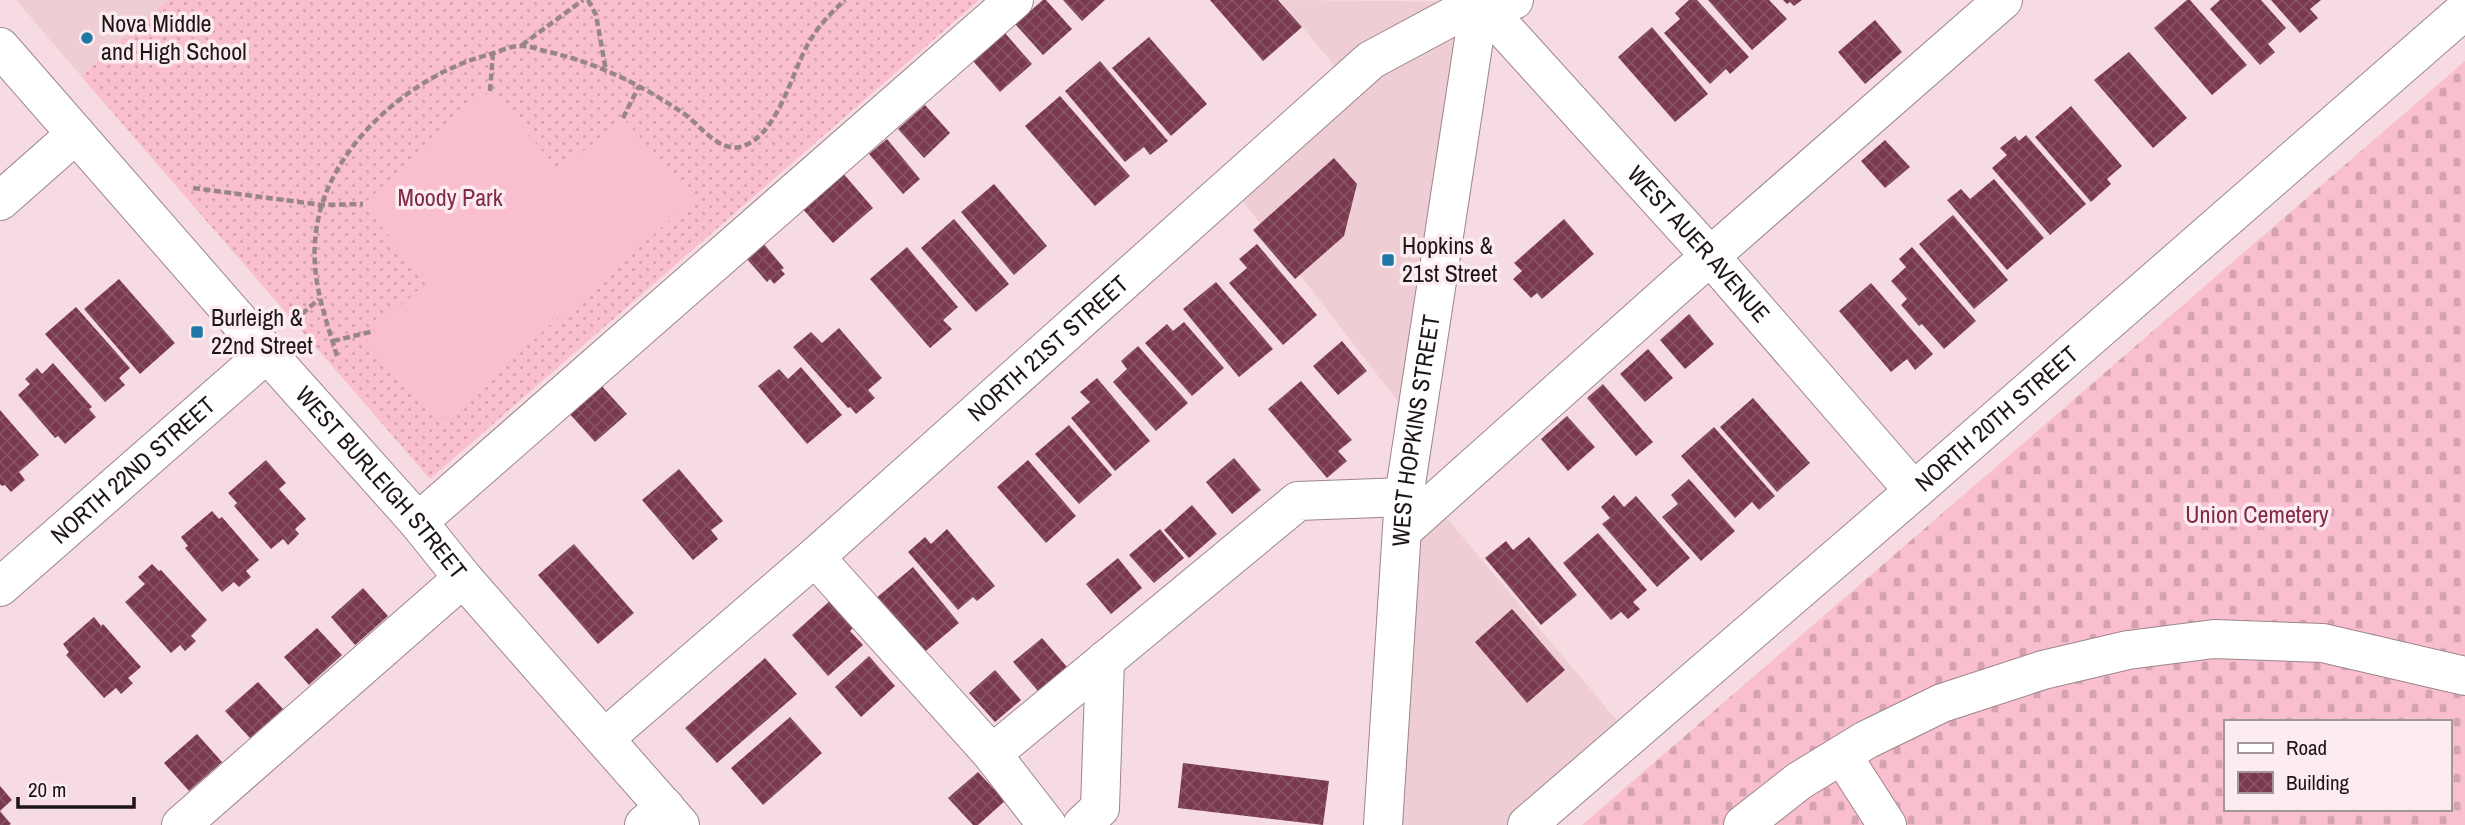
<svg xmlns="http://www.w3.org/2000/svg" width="2465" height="825" font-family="'Archivo Narrow',sans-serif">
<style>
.built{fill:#efcdd5}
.grass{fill:url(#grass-dots)}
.cemetery{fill:url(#cemetery-stones);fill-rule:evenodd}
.pitch{fill:#f9bfce}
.building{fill:url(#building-cross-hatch)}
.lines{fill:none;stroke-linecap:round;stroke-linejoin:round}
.minor-casing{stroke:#9c858b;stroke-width:40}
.major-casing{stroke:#9c858b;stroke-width:40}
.path{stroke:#988589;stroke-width:4.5;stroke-dasharray:7 3.5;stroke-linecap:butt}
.minor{stroke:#fff;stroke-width:38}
.major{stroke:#fff;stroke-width:38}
.poi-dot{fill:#1f78a6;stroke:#fcecf0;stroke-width:2.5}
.labels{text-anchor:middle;stroke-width:7;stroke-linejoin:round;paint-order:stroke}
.poi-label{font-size:24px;fill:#1e1517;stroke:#fcecf0;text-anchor:start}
.park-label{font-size:24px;fill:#812a4a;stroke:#fcecf0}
.street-label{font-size:24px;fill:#1e1517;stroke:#fcecf0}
</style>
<defs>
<pattern id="grass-dots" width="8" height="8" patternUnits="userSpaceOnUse" patternTransform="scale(1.75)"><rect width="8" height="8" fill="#f9bfce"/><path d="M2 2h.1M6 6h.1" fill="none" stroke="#d5a3b0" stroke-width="1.8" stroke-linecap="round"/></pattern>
<pattern id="cemetery-stones" width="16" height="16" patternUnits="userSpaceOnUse" patternTransform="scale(1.75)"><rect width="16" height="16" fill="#f9bfce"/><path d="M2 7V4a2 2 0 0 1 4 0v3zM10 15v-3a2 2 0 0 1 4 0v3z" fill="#d5a3b0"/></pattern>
<pattern id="building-cross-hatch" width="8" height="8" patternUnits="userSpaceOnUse" patternTransform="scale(1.75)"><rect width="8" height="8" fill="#7a394e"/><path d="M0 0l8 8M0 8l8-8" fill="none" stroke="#875363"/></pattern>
</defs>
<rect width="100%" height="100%" fill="#f6dce2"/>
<path class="built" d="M16 0H168L81 76Z
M1280 0 1480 2 1414 422 1230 185 1347 81Z
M1434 503 1630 736 1527 825H1383L1402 531Z"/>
<path class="grass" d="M168 0H979L430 479 81 76Z"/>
<path class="cemetery" d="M2465 61V825H1582ZM2225 722H2449V809H2225Z"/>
<path class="pitch" d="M490 91 560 171 623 118 694 199 443 419 365 338 427 282 363 204Z"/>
<path class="building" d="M1043 0H1046L1072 29 1043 55 1015 24Z
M1063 0H1105L1082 21Z
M1210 0H1278L1302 27 1263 61Z
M1689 0H1697L1749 57 1730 74 1726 69 1710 84 1664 33 1680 19 1675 13Z
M1708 0H1769L1787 19 1752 50Z
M1783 0H1802L1794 6 1790 2 1787 4Z
M2187 0H2190L2247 65 2212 95 2154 28Z
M2220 0H2261L2286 28 2268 44 2275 52 2260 65 2210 9Z
M2271 0H2321L2310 9 2318 18 2300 33Z
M1875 20 1902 52 1865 84 1838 52Z
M1652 27 1708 94 1675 122 1618 57Z
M1005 33 1032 64 1000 92 973 61Z
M1149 37 1207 104 1171 136 1112 68Z
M2129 52 2187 118 2153 148 2094 80Z
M1100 61 1168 141 1150 155 1144 147 1125 162 1065 91Z
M1060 96 1130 176 1095 206 1025 126Z
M925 105 950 133 924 158 898 129Z
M2071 106 2122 166 2107 179 2111 184 2091 202 2035 137Z
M2026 135 2086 204 2050 235 1992 168 2007 155 2000 148 2015 136 2019 141Z
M887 139 920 179 903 194 869 154Z
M1885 140 1910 167 1885 188 1861 161Z
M1334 158 1357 184 1344 236 1295 279 1253 230Z
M842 172 873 208 833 243 801 207Z
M1994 179 2044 238 2007 270 1947 200 1961 189 1970 199Z
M994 184 1047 246 1014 275 961 212Z
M1953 215 2008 280 1974 309 1919 244Z
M954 219 1009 284 976 312 921 248Z
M1564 219 1594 254 1542 299 1537 293 1531 298 1513 279 1522 271 1514 263Z
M763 243 784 268 781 270 785 274 774 284 770 279 767 282 746 258Z
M1257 244 1317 315 1283 345 1229 283 1247 268 1239 259Z
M907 247 958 307 943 320 952 329 930 348 870 279Z
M1912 247 1976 321 1944 349 1922 324 1919 326 1901 305 1907 299 1891 281 1906 267 1899 259Z
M119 279 175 343 140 374 84 309Z
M1216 282 1273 349 1239 377 1183 309Z
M1871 283 1933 354 1915 370 1907 359 1891 372 1839 311Z
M76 307 130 368 119 378 125 385 105 402 45 334Z
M1689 314 1714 344 1685 369 1660 340Z
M1184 322 1224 368 1192 396 1145 343 1167 324 1173 331Z
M839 328 882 378 868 390 875 398 856 414 850 407 848 408 793 347 811 332 822 343Z
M1342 341 1367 371 1338 395 1313 366Z
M1138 346 1188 403 1156 431 1113 382 1127 369 1121 361Z
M1648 349 1673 378 1645 402 1620 374Z
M53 363 92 407 89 409 96 417 65 444 58 436 55 438 18 395 30 384 25 379 37 368 42 374Z
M801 367 842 415 807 444 758 386 779 369 788 379Z
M1097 378 1150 441 1115 471 1071 418 1090 402 1080 392Z
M1301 381 1352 440 1338 451 1347 461 1327 478 1268 409Z
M600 384 627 414 595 442 568 412Z
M1603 384 1653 442 1636 456 1587 398Z
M1753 398 1810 463 1777 492 1720 427Z
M0 410 39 455 19 472 25 480 11 492 5 485 2 486 0 484Z
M1567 416 1595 447 1568 471 1541 439Z
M1069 425 1112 475 1079 504 1035 454Z
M1714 427 1775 496 1759 510 1752 502 1735 518 1681 456Z
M1234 458 1261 490 1232 514 1206 482Z
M266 460 286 483 279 489 306 519 295 529 299 534 288 545 283 539 271 549 234 506 237 503 228 493Z
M1028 460 1076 516 1046 543 997 487Z
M679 469 723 521 711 530 718 539 693 560 642 500Z
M1689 479 1735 531 1701 561 1662 517 1678 504 1671 495Z
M1614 495 1624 507 1636 496 1690 558 1657 587 1602 524 1610 518 1601 507Z
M1192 505 1217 534 1189 558 1164 530Z
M212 511 219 519 222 517 259 560 246 571 251 577 239 587 234 582 222 592 185 548 188 546 181 537Z
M947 529 995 586 977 601 973 597 958 610 908 552 925 537 931 544Z
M1160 529 1184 558 1154 583 1129 555Z
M1598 533 1647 590 1633 602 1640 609 1628 619 1621 612 1611 620 1563 563Z
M1529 537 1577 595 1541 625 1485 558 1506 541 1513 550Z
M574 544 634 613 598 644 538 575Z
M1118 558 1142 588 1111 614 1086 584Z
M152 564 159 571 161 570 207 620 191 636 196 641 185 651 180 645 171 653 125 602 145 584 138 577Z
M913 567 959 623 921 655 875 599Z
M363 588 388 616 355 645 331 617Z
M832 599 855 626 850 631 863 645 828 676 792 635Z
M1512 609 1565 670 1527 703 1475 642Z
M94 617 101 626 103 624 141 667 128 678 133 683 121 694 116 688 104 698 66 655 69 652 63 644Z
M317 628 342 655 309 685 284 657Z
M1042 638 1067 667 1038 691 1013 662Z
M869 656 895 686 861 717 835 687Z
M765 658 797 694 717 763 685 728Z
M995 670 1021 700 995 722 969 693Z
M258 682 283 709 250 738 225 711Z
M790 717 822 753 763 805 731 768Z
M197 734 222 762 189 791 164 763Z
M1183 763 1329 781 1323 825 1178 808Z
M978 772 1005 801 978 825H973L948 798Z
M0 786 12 800 0 811 11 824 9 825H0Z"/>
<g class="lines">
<g class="minor-casing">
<g id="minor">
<path id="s1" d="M1478 0 1710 256 1914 491"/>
<path d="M0 201 76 134"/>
<path d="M418 522 1014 0"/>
<path d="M1402 531 1683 280 2003 0"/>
<path d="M815 557 992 754 1047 825"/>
<path id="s2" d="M0 587 267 353"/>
<path id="s3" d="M605 738 815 557 1371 60 1479 2 1514 0"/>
<path d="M992 754 1298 501 1404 497"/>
<path d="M1842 755 1887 825"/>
<path d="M181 825 463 578"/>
<path d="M644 825 665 807"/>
<path d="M1082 825 1100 808 1105 660"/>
<path d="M1743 825 1799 781 1866 740 1942 703 2043 670 2128 650 2214 639 2323 643 2465 676"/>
</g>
</g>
<g class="major-casing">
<g id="major">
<path id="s4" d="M0 47 267 353 418 522 463 578 680 825"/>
<path id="s5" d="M1383 825 1404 497 1480 0"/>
<path id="s6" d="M1527 825 1914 491 2465 10"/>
</g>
</g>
<path class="path" d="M588 0 596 15 606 71
M522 45 583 0
M490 91 493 53
M623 118 639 86
M193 188 322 205 363 204
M302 314 319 299
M333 341 374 331
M337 356C324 313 310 277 316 232 326 148 410 76 487 55 498 52 512 45 523 46 531 46 540 50 549 52 597 63 642 85 683 113 699 124 718 152 740 147 777 138 791 74 808 44 818 26 830 14 845 0"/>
<use href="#minor" class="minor"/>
<use href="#major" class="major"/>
</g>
<g class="poi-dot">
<circle cx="87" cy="38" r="7"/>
<rect x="1381" y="253" width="14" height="14" rx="3.5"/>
<rect x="190" y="325" width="14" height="14" rx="3.5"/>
</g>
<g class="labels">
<g class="poi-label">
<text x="101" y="32">Nova Middle<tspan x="101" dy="28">and High School</tspan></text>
<text x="1402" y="254">Hopkins &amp;<tspan x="1402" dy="28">21st Street</tspan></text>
<text x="211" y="326">Burleigh &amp;<tspan x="211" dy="28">22nd Street</tspan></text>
</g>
<g class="park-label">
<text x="450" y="206">Moody Park</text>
<text x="2257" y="523">Union Cemetery</text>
</g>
<g class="street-label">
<text dy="8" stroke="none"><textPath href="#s1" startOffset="329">WEST AUER AVENUE</textPath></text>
<text dy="8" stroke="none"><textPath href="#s3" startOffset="590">NORTH 21ST STREET</textPath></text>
<text dy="8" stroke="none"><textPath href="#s6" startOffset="621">NORTH 20TH STREET</textPath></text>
<text dy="8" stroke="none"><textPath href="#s5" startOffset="396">WEST HOPKINS STREET</textPath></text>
<text dy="8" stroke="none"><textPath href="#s2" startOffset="177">NORTH 22ND STREET</textPath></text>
<text dy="8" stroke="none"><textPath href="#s4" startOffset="579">WEST BURLEIGH STREET</textPath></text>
</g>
</g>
<rect x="2224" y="720" width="228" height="91" fill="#fcecf0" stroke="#a39699" stroke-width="2"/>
<rect x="2238" y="743" width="35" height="10" fill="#ffffff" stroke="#a39699" stroke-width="2"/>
<text x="2286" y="755" font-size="21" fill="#1e1517">Road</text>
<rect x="2238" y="772" width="35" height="21" fill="url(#building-cross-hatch)" stroke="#a39699" stroke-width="2"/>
<text x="2286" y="790" font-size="21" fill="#1e1517">Building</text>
<path d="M18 797v10h116v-10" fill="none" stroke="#1e1517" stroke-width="3.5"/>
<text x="28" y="797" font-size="21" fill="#1e1517" stroke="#fcecf0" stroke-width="5" paint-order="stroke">20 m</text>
</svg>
